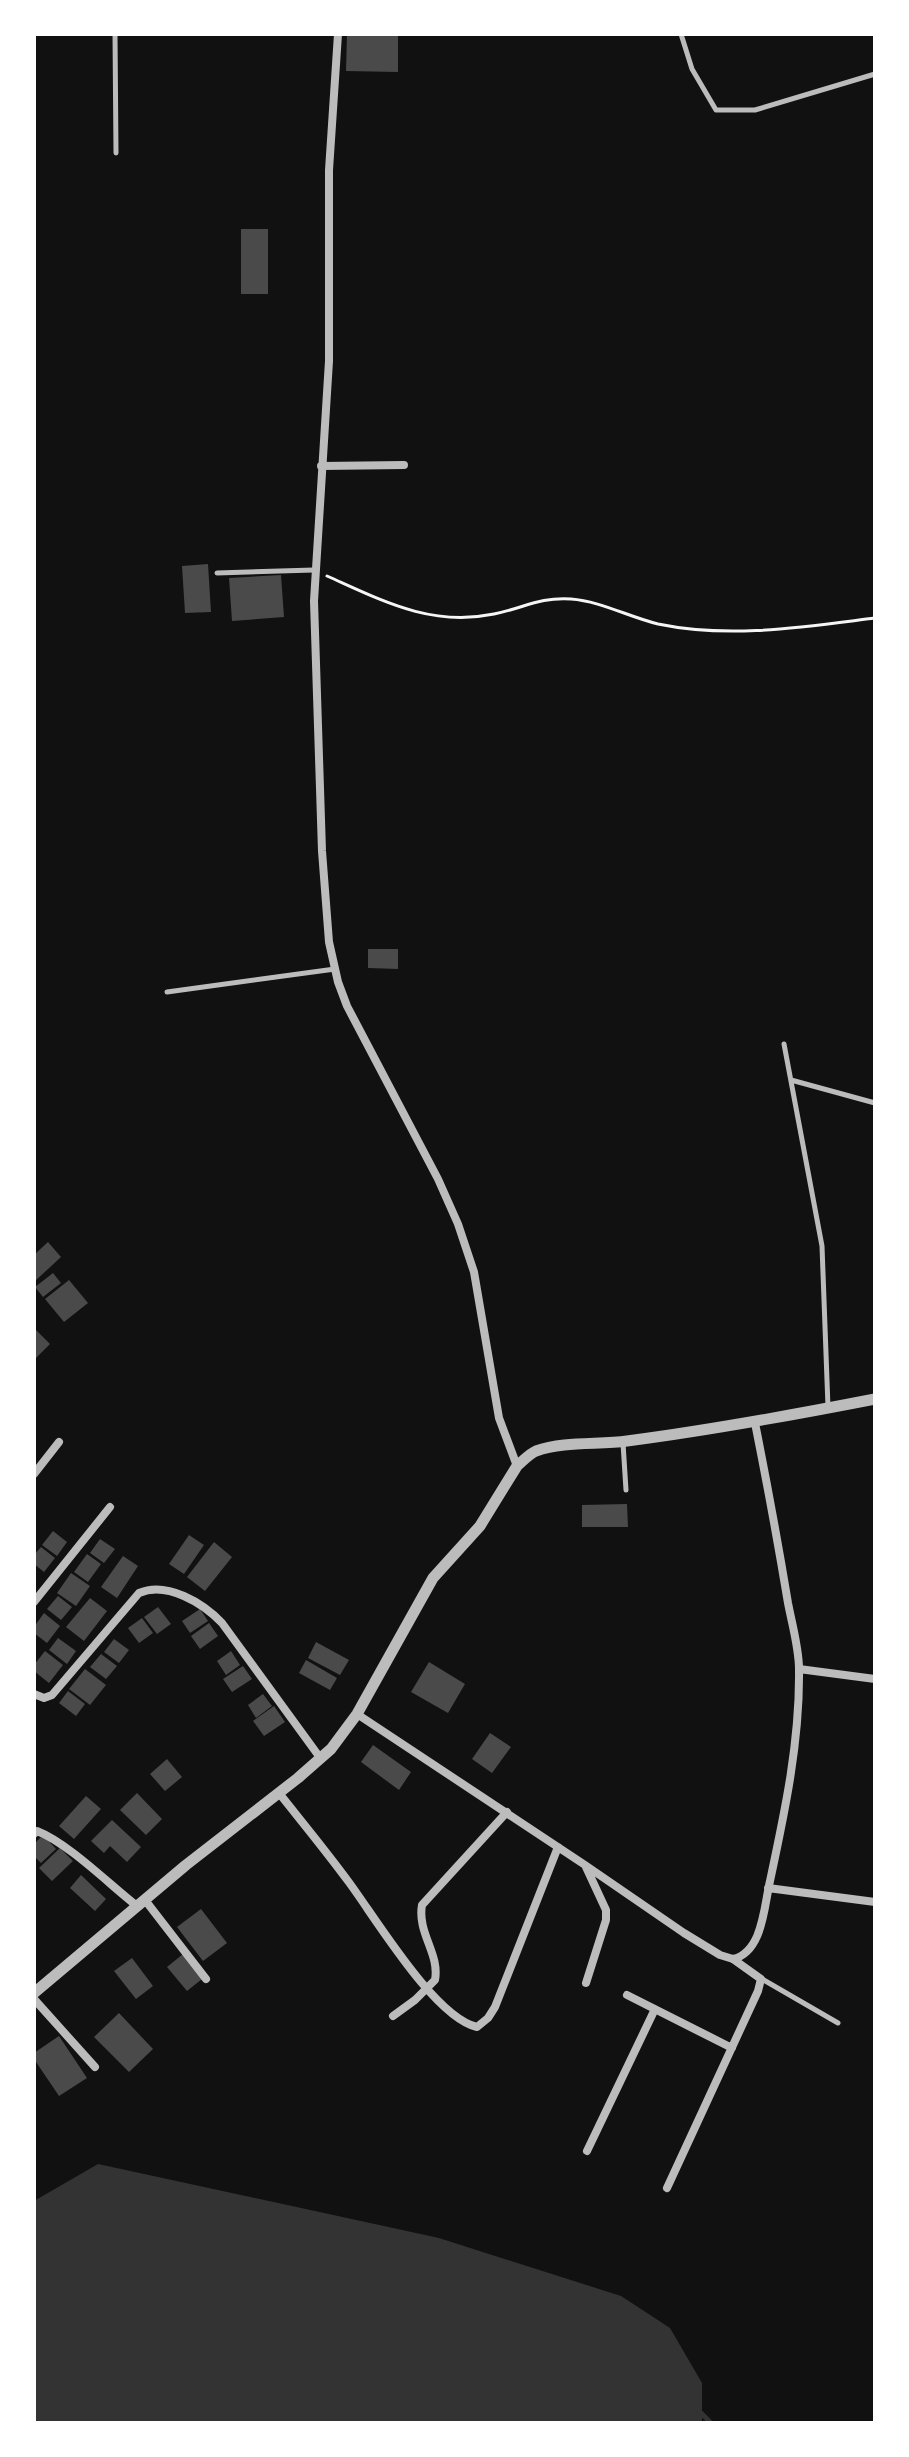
<svg xmlns="http://www.w3.org/2000/svg" width="909" height="2457" font-family="'Archivo Narrow',sans-serif">
<style>
.water{fill:#333}
.lines{fill:none;stroke-linecap:round;stroke-linejoin:round}
.stream{stroke:#333;stroke-width:5}
.building{fill:#4a4a4a}
.path{stroke:#f5f5f5;stroke-width:3}
.service{stroke:#bcbcbc;stroke-width:5}
.minor{stroke:#bcbcbc;stroke-width:8}
.tertiary{stroke:#bcbcbc;stroke-width:11}
</style>
<rect width="100%" height="100%" fill="#111"/>
<path class="water" d="M98 2164 439 2238 621 2296 670 2328 702 2383V2423H34V2201Z"/>
<g class="lines">
<path class="stream" d="M697 2409 711 2423"/>
</g>
<path class="building" d="M347 34H398V72L346 71Z
M241 229H268V294H241Z
M208 564 211 612 185 613 182 566Z
M281 575 284 617 232 621 229 578Z
M368 949H398V969L368 968Z
M48 1242 61 1257 34 1282V1255Z
M53 1273 61 1283 43 1297 35 1287Z
M69 1280 88 1303 64 1322 45 1299Z
M34 1328 50 1344 34 1360Z
M627 1504 628 1527H582V1505Z
M53 1531 67 1542 57 1556 42 1545Z
M189 1535 204 1545 184 1574 169 1564Z
M100 1539 115 1549 104 1563 90 1553Z
M214 1542 232 1557 205 1591 187 1577Z
M41 1547 55 1558 44 1572 34 1564V1555Z
M87 1554 101 1564 88 1582 74 1572Z
M123 1556 138 1566 117 1598 101 1587Z
M71 1573 90 1586 76 1606 57 1593Z
M58 1596 72 1607 61 1620 47 1609Z
M90 1598 107 1611 84 1641 66 1627Z
M158 1607 171 1624 157 1634 144 1617Z
M200 1609 208 1621 190 1633 182 1621Z
M44 1613 60 1626 47 1643 34 1633V1627Z
M142 1618 153 1633 139 1643 128 1628Z
M209 1623 218 1636 200 1649 191 1636Z
M58 1638 76 1651 67 1664 49 1650Z
M114 1639 129 1650 119 1663 104 1652Z
M316 1642 349 1660 340 1675 308 1658Z
M45 1651 63 1665 49 1683 34 1671V1665Z
M231 1651 240 1665 226 1675 217 1661Z
M101 1654 117 1666 106 1679 90 1667Z
M306 1660 337 1678 330 1690 299 1673Z
M429 1662 465 1684 448 1713 411 1692Z
M243 1666 252 1679 232 1692 223 1679Z
M85 1669 106 1685 90 1705 69 1689Z
M68 1691 85 1704 76 1716 59 1703Z
M263 1694 272 1706 256 1718 248 1705Z
M274 1706 285 1722 264 1736 253 1721Z
M490 1733 511 1747 492 1773 472 1759Z
M373 1745 411 1772 399 1790 361 1762Z
M167 1759 182 1777 165 1791 150 1774Z
M137 1793 162 1819 146 1835 120 1810Z
M86 1796 101 1809 74 1839 59 1826Z
M112 1820 141 1847 127 1862 110 1846 104 1853 91 1841Z
M43 1835 56 1849 41 1863 34 1856V1844Z
M60 1848 73 1861 52 1881 39 1868Z
M81 1875 106 1899 95 1911 70 1888Z
M201 1909 227 1943 203 1961 177 1927Z
M183 1954 202 1979 187 1991 167 1967Z
M132 1958 153 1986 136 1999 114 1971Z
M119 2013 153 2049 129 2072 94 2037Z
M59 2036 87 2078 59 2096 34 2059V2053Z"/>
<g class="lines">
<path class="path" d="M327 576C383 601 431 627 494 614 524 608 539 597 571 599 600 601 629 617 658 624 730 639 803 627 875 618"/>
<path class="service" d="M115 34 116 153
M681 34 692 69 716 110H755L875 74
M217 573 314 570
M167 992 335 969
M784 1044 822 1246 828 1407
M791 1080 875 1103
M623 1443 626 1490
M762 1979 838 2023"/>
<path class="minor" d="M338 34 329 170V361L314 601 322 851 329 942 338 982 347 1006 438 1179 458 1224 474 1272 499 1418 517 1466
M321 466 404 465
M34 1474 59 1442
M34 1602 110 1507
M799 1669 875 1679
M34 1694 44 1698 52 1695 139 1593C167 1581 203 1603 222 1623L321 1759
M357 1714 585 1865 684 1933 720 1955 733 1959 761 1979 758 1991 667 2188
M279 1793C302 1822 326 1851 348 1881 375 1917 434 2017 477 2027L488 2018 495 2007 558 1847
M34 1834 37 1831C68 1843 110 1885 137 1906
M768 1888 875 1902
M145 1900 206 1979
M733 1959C763 1952 764 1906 770 1881 785 1811 800 1741 799 1669 799 1648 792 1624 788 1603 778 1543 767 1483 755 1423
M586 1983 606 1920V1910L586 1867
M627 1995 732 2048
M34 1999 95 2067
M393 2016 415 2000 435 1980C440 1954 417 1933 422 1905L507 1812
M587 2151 655 2009"/>
<path class="tertiary" d="M34 1993 186 1865 298 1778 331 1749 357 1714 433 1578 480 1526 517 1466C523 1461 529 1454 536 1451 564 1441 599 1445 627 1441 711 1430 793 1415 875 1399"/>
</g>
<rect width="909" height="2457" fill="none" stroke="#ffffff" stroke-width="72"/>
</svg>
